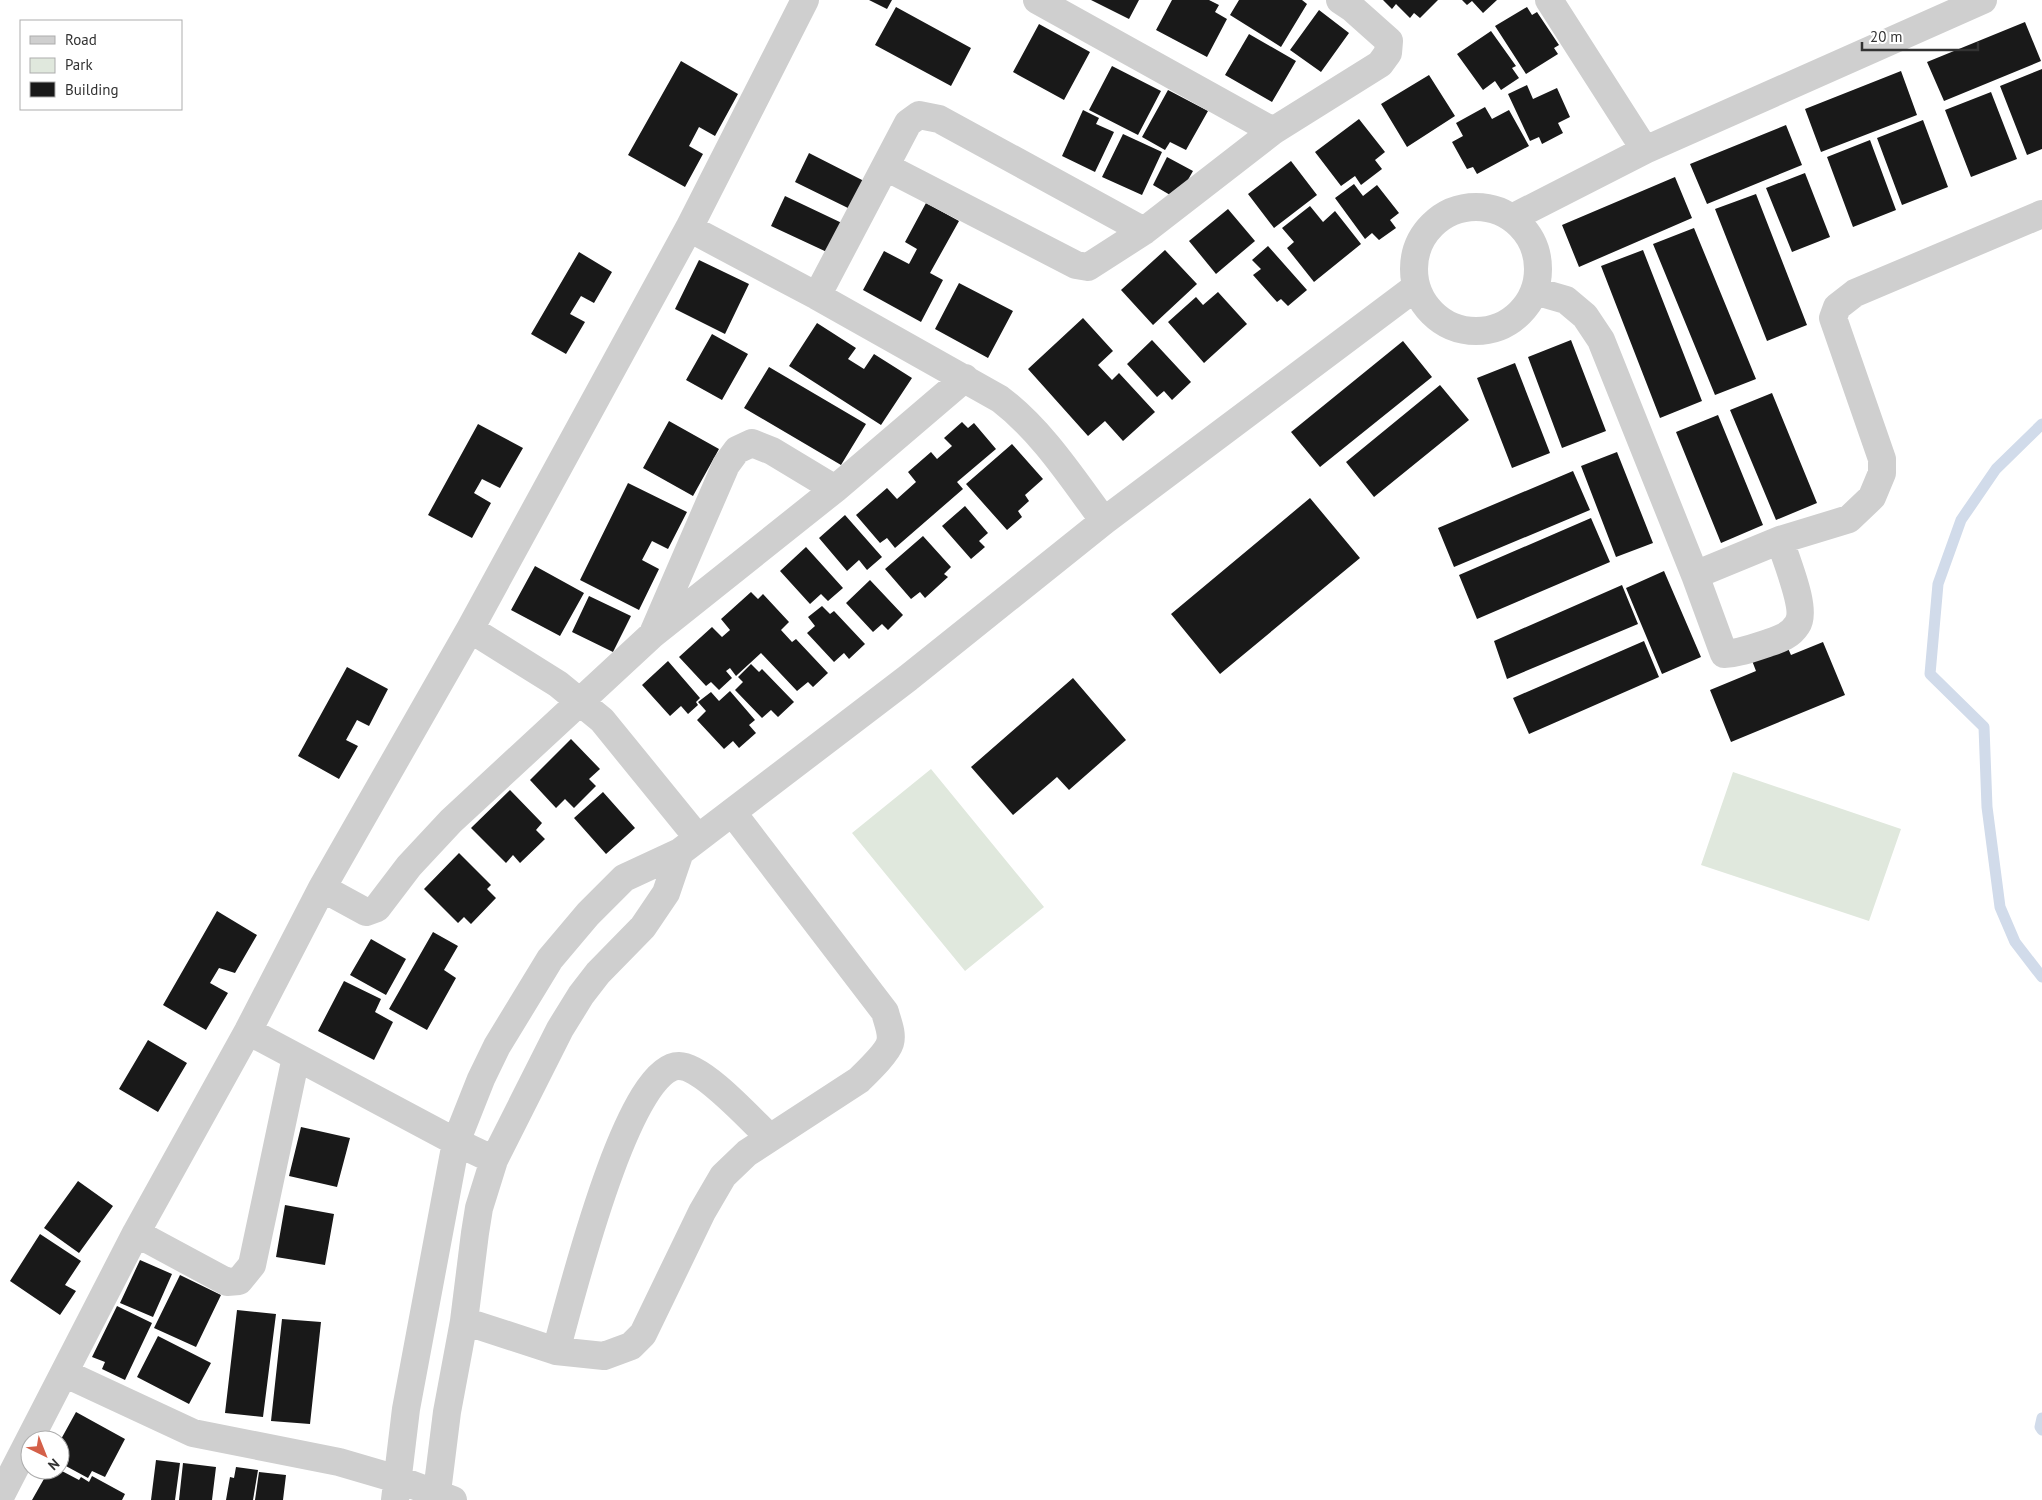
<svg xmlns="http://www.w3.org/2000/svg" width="2042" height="1500" font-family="'PT Sans',sans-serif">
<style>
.green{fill:#e0e8dd}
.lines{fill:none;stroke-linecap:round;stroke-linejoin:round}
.stream{stroke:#d1dbea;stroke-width:11}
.building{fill:#191919}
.minor{stroke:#cfcfcf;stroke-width:28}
</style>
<rect width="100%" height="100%" fill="#fff"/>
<path class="green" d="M931 769 1044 907 965 971 852 833Z
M1733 772 1901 829 1869 921 1701 865Z"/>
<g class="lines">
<path class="stream" d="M2042 424 1996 469 1961 520 1938 584 1930 674 1984 727 1987 807 2000 907 2015 942 2042 977
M2042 1418 2040 1427 2042 1430"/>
</g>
<path class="building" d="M869 0H892L887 9Z
M1091 0H1139L1129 19Z
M1172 0H1209L1219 5 1215 12 1227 19 1207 57 1156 30Z
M1239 0H1302L1307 4 1281 47 1230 15Z
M1383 0H1438L1420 18 1414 13 1410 18 1396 4 1392 9Z
M1462 0H1497L1483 13 1472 1 1467 5Z
M896 7 971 48 951 86 875 45Z
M1527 7 1532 15 1537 12 1559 45 1554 48 1558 54 1526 74 1495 26Z
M1319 10 1349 33 1321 72 1290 50Z
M2025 22 2041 61 1944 101 1927 62Z
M1039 24 1090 52 1064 100 1013 72Z
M1491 31 1516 66 1512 68 1519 78 1501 90 1495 81 1483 90 1457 54Z
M1249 34 1296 61 1272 102 1225 75Z
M681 61 738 94 715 136 699 127 689 146 703 154 685 187 628 155Z
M1112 66 1161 91 1138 135 1089 110Z
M2042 69V149L2027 155 2000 86Z
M1901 71 1917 115 1821 152 1805 109Z
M1429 75 1455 116 1407 147 1381 104Z
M1527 85 1533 99 1557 88 1570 117 1558 123 1563 133 1542 144 1539 137 1530 141 1508 94Z
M1168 90 1208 111 1186 150 1170 142 1165 150 1142 137Z
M1991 92 2017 159 1971 177 1945 110Z
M1485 107 1492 119 1509 110 1529 146 1477 174 1473 167 1467 169 1452 142 1463 136 1456 123Z
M1083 110 1099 118 1096 124 1114 132 1095 172 1062 156Z
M1359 119 1385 152 1375 160 1382 169 1361 185 1355 176 1341 186 1315 152Z
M1923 120 1948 187 1902 205 1877 138Z
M1786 125 1802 165 1707 204 1690 164Z
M1123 134 1162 152 1142 195 1102 177Z
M1870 140 1896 210 1853 227 1827 157Z
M809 153 864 181 850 209 795 182Z
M1167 157 1193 171 1177 199 1153 185Z
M1291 161 1317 195 1274 228 1248 194Z
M1805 173 1830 237 1792 252 1766 188Z
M1675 177 1692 218 1579 267 1562 225Z
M1354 184 1363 196 1377 185 1399 213 1390 220 1396 228 1379 240 1372 233 1365 239 1335 198Z
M1756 194 1807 325 1767 341 1715 209Z
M785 196 844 224 829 253 771 226Z
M926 203 959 221 930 273 943 280 921 322 863 290 884 251 909 264 917 249 905 242Z
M1310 206 1323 222 1335 211 1361 244 1314 282 1287 248 1294 242 1282 228Z
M1228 209 1255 241 1216 274 1189 241Z
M1694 228 1756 379 1715 395 1653 244Z
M1268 246 1307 290 1288 306 1281 299 1277 302 1253 275 1261 269 1252 260Z
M1165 250 1197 284 1153 325 1121 290Z
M1643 250 1702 401 1660 418 1601 266Z
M579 252 612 272 594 303 581 296 570 314 585 322 566 354 531 334Z
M699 260 749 284 725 334 675 309Z
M959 283 1013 311 988 358 935 329Z
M1218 292 1247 324 1204 363 1168 322 1196 297 1203 305Z
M1083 318 1113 351 1098 365 1112 380 1119 373 1155 412 1123 441 1105 421 1088 436 1028 369Z
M817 323 856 348 848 359 864 369 874 354 912 378 881 425 789 366Z
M712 334 748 354 722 400 686 380Z
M1152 340 1191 382 1172 400 1164 391 1157 397 1127 364Z
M1571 340 1606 431 1562 448 1528 357Z
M1403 341 1432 377 1320 467 1291 432Z
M1515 363 1550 453 1512 468 1477 378Z
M769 367 866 424 841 465 744 408Z
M1440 385 1469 420 1374 497 1346 462Z
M1772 393 1817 503 1776 520 1730 410Z
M1718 415 1763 525 1721 543 1676 432Z
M669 421 719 449 693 496 643 468Z
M962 422 968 428 974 423 996 449 957 482 963 489 895 548 887 538 880 543 856 515 887 488 897 499 916 482 908 472 931 452 937 459 952 446 944 438Z
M478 424 523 448 500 488 482 479 474 493 491 503 472 538 428 515Z
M1012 444 1043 479 1025 495 1029 501 1018 511 1022 517 1007 530 966 484Z
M1617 452 1653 543 1616 557 1581 466Z
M1573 471 1590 510 1454 567 1438 528Z
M628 483 687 512 668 549 652 541 642 560 659 569 639 610 580 580Z
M1310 498 1360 558 1220 674 1171 614Z
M965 506 988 533 979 541 985 547 971 559 942 526Z
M845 515 882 557 867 570 859 560 847 571 819 538Z
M1591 518 1610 562 1477 619 1459 575Z
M923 536 951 567 944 574 948 577 925 598 920 592 911 599 885 569Z
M806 547 843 588 828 601 821 594 810 604 780 571Z
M535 566 584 593 560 636 511 610Z
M1664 571 1701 657 1662 674 1626 588Z
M870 580 903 615 888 630 882 624 873 632 846 603Z
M1622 585 1638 624 1507 679 1494 641Z
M751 592 758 599 763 594 789 622 781 630 792 642 796 639 828 673 813 687 808 682 797 691 761 653 736 676 730 668 726 671 732 678 719 690 711 682 706 686 679 657 712 627 722 637 730 630 721 619Z
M589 596 631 616 613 652 572 632Z
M822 606 830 614 834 611 865 644 849 659 844 653 834 662 807 633 815 626 808 617Z
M1644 641 1659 677 1529 734 1513 698Z
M1823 642 1845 695 1731 742 1710 690 1756 671 1751 658 1786 644 1791 655Z
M668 661 700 698 696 702 698 705 688 714 681 706 670 716 642 685Z
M751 664 759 672 762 669 794 702 778 717 771 710 762 718 735 690 743 682 738 677Z
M347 667 388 689 369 726 357 720 346 740 358 746 339 779 298 756Z
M1073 678 1126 740 1069 790 1057 777 1013 815 971 767Z
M730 691 755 720 749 725 756 733 739 748 733 741 724 749 697 720 706 711 698 702 711 692 719 701Z
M571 739 600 769 589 779 596 786 574 808 565 799 556 808 530 780Z
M510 790 542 823 536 830 545 839 520 863 513 855 506 863 471 828Z
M603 792 635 828 606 854 574 818Z
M459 853 491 885 487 889 496 898 471 924 464 917 458 923 424 889Z
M217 911 257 935 235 973 219 968 210 983 228 993 206 1030 163 1005Z
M433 932 458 946 444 970 456 978 427 1030 389 1009Z
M371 939 406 959 386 995 350 975Z
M344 981 381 999 375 1012 393 1022 374 1060 318 1031Z
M148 1040 187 1063 158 1112 119 1089Z
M301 1127 350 1138 337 1187 289 1176Z
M78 1181 113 1206 79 1253 44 1228Z
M285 1205 334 1214 325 1265 276 1257Z
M40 1234 81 1261 65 1285 76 1291 60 1315 10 1281Z
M140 1260 172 1274 153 1317 120 1303Z
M180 1275 221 1295 196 1347 154 1328Z
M117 1306 152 1323 125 1380 102 1369 105 1362 92 1357Z
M237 1310 276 1314 263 1417 225 1413Z
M282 1319 321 1322 310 1424 271 1421Z
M158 1336 211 1363 189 1404 137 1377Z
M76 1412 125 1439 105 1477 92 1471 88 1478 64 1465 69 1457 60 1452V1441Z
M156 1460 180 1463 175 1500H151Z
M183 1463 216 1467 212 1500H179Z
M236 1467 258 1470 253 1500H226L230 1477 234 1478Z
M49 1470H60L79 1480 81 1477 89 1482 92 1476 125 1494 122 1500H32Z
M259 1472 286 1475 283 1500H255Z"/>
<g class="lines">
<path class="minor" d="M1037 0 1273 131
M1549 0 1645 150
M886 167 1076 265 1088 267 1144 231 1273 131 1380 64 1388 53 1389 41 1352 8 1340 0
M1414 269a62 62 0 1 1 124 0a62 62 0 1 1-124 0Z
M1512 218 1645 150 1983 0
M689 228 817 296 1000 399C1043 432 1072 478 1104 521
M1535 291 1566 300 1585 316 1601 340 1695 575 1724 654C1740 653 1753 648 1768 643 1780 639 1790 636 1797 625 1808 610 1785 558 1780 540
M817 296 908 123 919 115 939 119 1144 231
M1695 575 1780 540 1849 519 1872 497 1882 473V459L1833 318 1837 307 1855 293 2042 214
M470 629 558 684 602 720 698 838
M654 631 726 465 737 450 752 443 772 451 835 489
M322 888 366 912 377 908 409 866 451 821 653 634 835 489 965 378
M248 1031 456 1142 494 1160
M136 1233 227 1282 239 1281 252 1265 296 1057
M464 1321 556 1351 604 1356 631 1346 643 1334 702 1212 723 1176 747 1153 859 1080C867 1072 887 1053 890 1043 893 1033 887 1021 885 1012L732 812
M556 1351C569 1305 627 1065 679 1066 703 1066 752 1121 770 1138
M64 1373 193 1433 339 1462 397 1479 453 1500
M0 1497 136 1233 248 1031 322 888 470 629 689 228 805 0
M395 1500 406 1409 456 1142 481 1079 497 1046 550 959 588 914 624 878 680 852 908 678 1104 521 1416 287
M436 1500 447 1412 464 1321 475 1233 479 1208 494 1160 560 1029 581 995 598 973 643 927 666 893 680 852"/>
</g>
<rect x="20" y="20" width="162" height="90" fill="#ffffff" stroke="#adadad"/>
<rect x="30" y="36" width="25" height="8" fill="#cfcfcf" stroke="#adadad"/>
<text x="65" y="45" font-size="15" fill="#323232">Road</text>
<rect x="30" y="58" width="25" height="15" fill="#e0e8dd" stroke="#adadad"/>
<text x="65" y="70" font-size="15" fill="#323232">Park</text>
<rect x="30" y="82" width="25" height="15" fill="#191919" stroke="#adadad"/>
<text x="65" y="95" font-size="15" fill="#323232">Building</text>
<g transform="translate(45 1455) rotate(137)"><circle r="24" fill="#ffffff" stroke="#adadad"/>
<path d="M0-4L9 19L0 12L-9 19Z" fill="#d46049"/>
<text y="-8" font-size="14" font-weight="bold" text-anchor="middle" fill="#323232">N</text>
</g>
<path d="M1862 42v8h116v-8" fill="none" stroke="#323232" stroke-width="2.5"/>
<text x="1870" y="42" font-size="15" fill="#323232" stroke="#ffffff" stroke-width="4" paint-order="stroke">20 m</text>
</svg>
